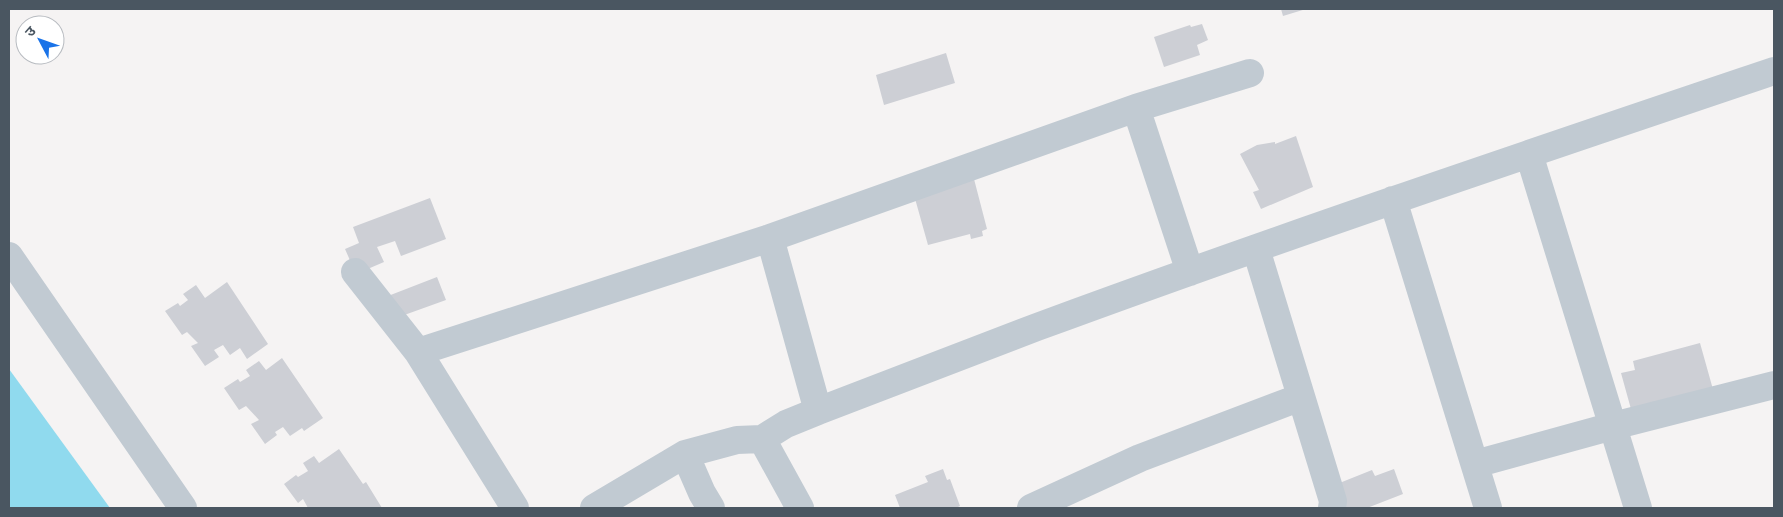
<svg xmlns="http://www.w3.org/2000/svg" width="1783" height="517" font-family="Barlow,'Noto Sans Devanagari',sans-serif">
<style>
.water{fill:#90daee}
.building{fill:#cdcfd5}
.lines{fill:none;stroke-linecap:round;stroke-linejoin:round}
.minor{stroke:#c1cad2;stroke-width:28}
</style>
<rect width="100%" height="100%" fill="#f5f3f3"/>
<path class="water" d="M9 369 110 508H9Z"/>
<path class="building" d="M1281 9H1306L1283 16Z
M1202 24 1208 40 1197 45 1200 55 1164 67 1154 37 1190 25 1191 27Z
M946 53 955 83 884 105 876 75Z
M1296 136 1313 187 1261 209 1253 192 1259 190 1240 154 1257 145 1275 142V144Z
M974 179 987 229 982 231 983 236 971 239 970 234 928 245 914 195Z
M430 198 446 239 401 256 395 241 377 247 384 262 356 274 345 249 359 243 353 227Z
M437 277 446 300 396 318 388 296Z
M227 282 268 344 247 359 240 348 230 355 223 345 214 350 219 357 205 366 191 346 198 343 187 332 182 335 165 311 178 303 180 306 188 300 183 294 196 285 205 298Z
M1700 343 1714 393 1634 420 1621 373 1635 370 1633 361Z
M282 358 323 418 304 431 302 428 290 436 283 427 275 432 277 435 265 444 251 424 259 420 246 406 239 410 224 388 238 379 240 382 250 376 246 370 259 361 266 370Z
M339 449 363 484 366 482 382 508H308L303 499 298 503 284 484 296 475 298 477 308 471 303 463 314 456 319 463Z
M943 469 947 480 950 479 960 506 956 508H900L895 495 928 482 925 476Z
M1394 469 1403 494 1367 508H1346L1337 484 1372 470 1375 476Z"/>
<g class="lines">
<path class="minor" d="M1136 108 1190 272
M1529 154 1638 508
M1393 200 1488 508
M770 238 1136 108 1250 73
M1256 249 1333 501 1332 508
M9 256 183 508
M355 272 418 352 515 508
M418 352 770 238 818 411C891 383 964 355 1037 327 1281 237 1528 154 1774 71
M762 439 800 508
M685 454 702 493 711 508
M1475 464 1613 426 1774 385
M594 508 685 454 737 440 762 439 786 424 818 411
M1031 508 1140 458 1301 397"/>
</g>
<rect width="1783" height="517" fill="none" stroke="#4a5661" stroke-width="20"/>
<g transform="translate(40 40) rotate(311)"><circle r="24" fill="#ffffff" stroke="#b7bbc0"/>
<path d="M0-4L9 19L0 12L-9 19Z" fill="#1a73e8"/>
<text y="-8" font-size="14" font-weight="bold" text-anchor="middle" fill="#4a5661">उ</text>
</g>
</svg>
